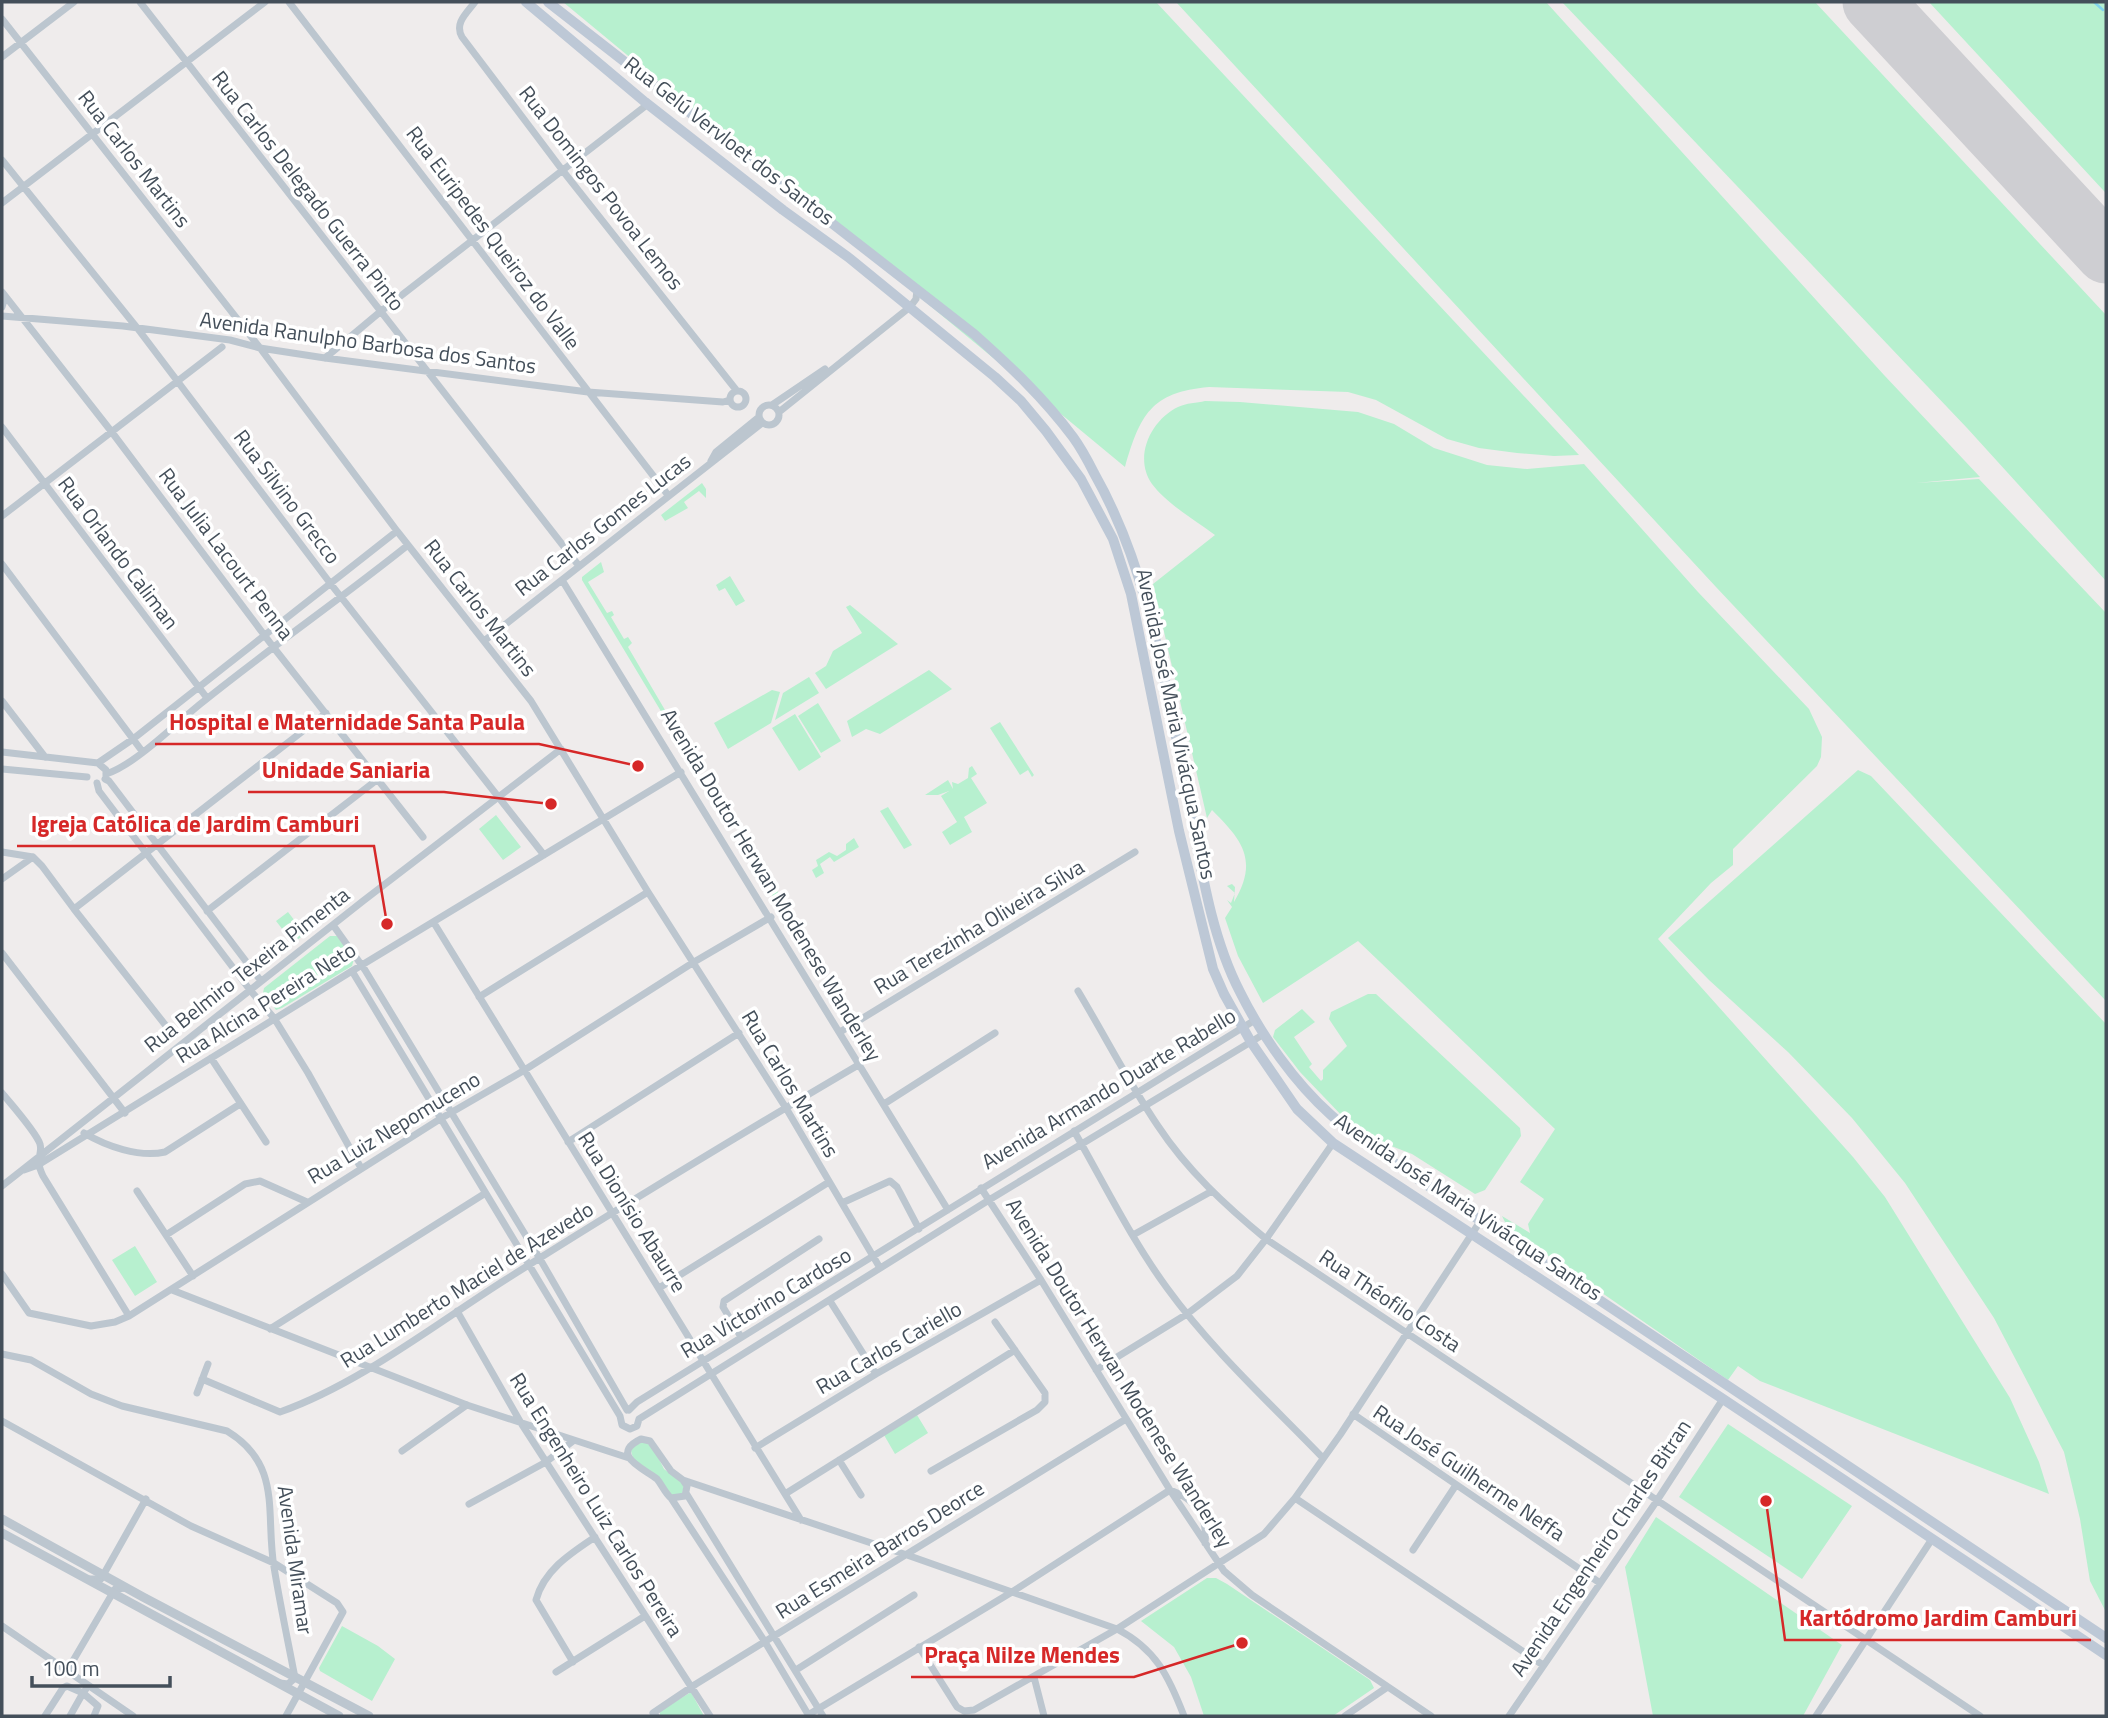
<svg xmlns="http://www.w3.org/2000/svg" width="2108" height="1718" font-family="'Titillium Web',sans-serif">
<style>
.green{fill:#b7f0cf}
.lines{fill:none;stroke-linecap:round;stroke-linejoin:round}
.stream{stroke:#82d4ee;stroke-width:2.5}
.taxiway{stroke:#ceced2;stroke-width:24}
.runway{stroke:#ceced2;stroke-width:61}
.minor{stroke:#bcc6cf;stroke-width:7}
.tertiary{stroke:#bcc6cf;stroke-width:9}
.secondary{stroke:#bdc8d6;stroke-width:10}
.labels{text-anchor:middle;stroke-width:7;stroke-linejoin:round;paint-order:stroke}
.street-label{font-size:21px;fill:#444f5a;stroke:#fff}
.leader{fill:none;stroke:#d62828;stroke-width:2.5}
.callout-dot{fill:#d62828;stroke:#fff;stroke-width:2.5}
.callout-label{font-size:23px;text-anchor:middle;font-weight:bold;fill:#d62828;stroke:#fff;stroke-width:7;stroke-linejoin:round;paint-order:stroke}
</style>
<rect width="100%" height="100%" fill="#efecec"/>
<path class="green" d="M563 2H1156L1579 455 1554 456 1517 453 1479 448 1447 439 1376 400 1348 392 1209 387C1151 392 1140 415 1125 467Z
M1176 2H1546L1884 375 1980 477 1916 483 1979 479 2106 613V1001L1716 587Z
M1562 2H1815L2106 315V581L1967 428Z
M1929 2H2106V193L2103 190Z
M1205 401 1240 402 1358 412 1394 424 1434 448 1487 465 1527 469 1584 464 1698 592 1809 709 1822 737 1821 757 1817 766 1733 849V865L1711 883 1658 939 1853 1157 1885 1197 2010 1398 2039 1462 2049 1494 1760 1381 1738 1366 1728 1380 1508 1228 1502 1216 1530 1233 1528 1224 1544 1199 1520 1182 1555 1129 1358 941 1263 1003 1238 956 1225 918 1232 907 1227 900 1231 903 1235 893 1227 886 1232 884 1235 887 1234 902C1259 860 1242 840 1212 810L1207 818 1153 584 1215 535C1196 521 1166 503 1152 484 1133 457 1151 420 1178 407 1186 403 1197 403 1205 401Z
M702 483 706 489V498L699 491 684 502 688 508 665 521 661 515Z
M601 562 604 572 588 582 607 613 612 611 614 615 611 617 624 639 628 637 632 643 628 647 665 710 662 713 582 580V577Z
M730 576 745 601 736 606 725 588 719 591 716 585Z
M850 605 898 644 826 689 815 673 826 666 833 651 862 633 846 607Z
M929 670 952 689 880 734 866 729 852 737 847 721Z
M809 677 819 693 775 720 783 693Z
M772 690 780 692 771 723 728 749 714 723Z
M818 703 841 741 821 753 798 716Z
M795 714 821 757 799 771 772 728Z
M1000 722 1034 775 1032 777 1028 770 1020 775 990 728Z
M972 766 977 774 971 778 987 803 964 817 972 832 950 845 942 832 957 822 941 796 949 791 938 795H925L948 780 953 789 952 782 958 784 968 778 969 768Z
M1858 770 1871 776 2106 1024V1612L2090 1581 2080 1519 2064 1452 1994 1318 1905 1183 1852 1118 1788 1052 1709 980 1668 938Z
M888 807 912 845 904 849 880 811Z
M496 815 521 847 503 860 479 829Z
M854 838 859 847 834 862 830 857 820 864 824 873 816 878 812 870 818 866 816 860 829 852 837 856 846 850V844Z
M765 871 790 912 785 916 759 874Z
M288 912 305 934 293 943 276 921Z
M330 936H337L354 959 352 966 282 1008 276 1010 263 993 264 988Z
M1368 994H1376L1520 1128 1521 1136 1485 1190 1475 1194 1412 1154 1368 1137 1345 1119 1300 1072 1273 1037 1275 1030 1302 1009 1315 1022 1294 1037 1312 1064 1309 1067 1321 1081 1323 1079V1070L1347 1046 1329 1019 1331 1012Z
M135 1246 157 1282 135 1296 112 1260Z
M917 1415 928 1433 895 1454 884 1435Z
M1728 1424 1852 1506 1802 1579 1679 1497Z
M643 1442 652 1445 664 1469 684 1484 682 1495 671 1496 633 1458 631 1451 634 1446Z
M1656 1517 1842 1645 1803 1716H1653L1625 1567Z
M1207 1578H1216L1227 1584 1370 1680 1374 1688 1333 1716H1204L1191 1677 1174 1647 1141 1621Z
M342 1626 378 1646 395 1659 372 1701 320 1671 319 1668Z
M691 1692 704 1716H660V1711Z"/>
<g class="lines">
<path class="stream" d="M2094 2 2103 10"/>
<path class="taxiway" d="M2092 237 2106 245"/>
<path class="runway" d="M1873 2 2106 253"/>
<path class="minor" d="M140 2 579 566
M289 2 668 495
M475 2C467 13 454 23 462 37L563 171 737 391
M2 19 260 348 397 531 531 701 648 892 786 1108 880 1268
M2 57 74 2
M2 160 138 329 330 583 544 855
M2 203 265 2
M2 292 111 431 274 648 423 837
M2 307 5 297
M2 316 123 326 230 340 260 348 325 358 588 392 723 402 730 400
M325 358 380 312 648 104
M730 399a8 8 0 1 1 16 0a8 8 0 1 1-16 0Z
M759 415a10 10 0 1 1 20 0a10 10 0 1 1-20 0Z
M772 405 825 369
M779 412 910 307 916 299 917 290
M2 427 207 698
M711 461 716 452 759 417
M2 516 222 347
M2 564 142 751
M562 580 948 1210
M484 641 762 423
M2 701 45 757
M2 752 98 763 106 770V777
M98 763 133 739 397 531
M2 769 87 777
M106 774C137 764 178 721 204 701 271 647 342 598 408 545
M105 779 109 781 261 981
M97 783 99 791 250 990 274 1018 308 1073 361 1168
M2 852 33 857 42 866 74 909 174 1036
M2 879 33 857
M74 909 326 713
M207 911 378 779
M434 923 801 1520
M333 925 365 970 540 1259 627 1410
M2 953 125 1113
M352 971 620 1416 622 1425 630 1429 637 1426 639 1419 989 1200 1264 1034
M1078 991C1105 1036 1129 1083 1158 1126 1187 1170 1226 1206 1266 1239L1980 1716
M479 997 648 892
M840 1032 1135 852
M211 1058 266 1142
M2 1093C11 1104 36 1132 40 1144 43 1155 34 1158 43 1176L129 1316
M884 1104 995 1033
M1074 1131C1104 1183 1131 1239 1167 1288 1212 1350 1270 1403 1323 1458
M84 1133C106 1146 139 1158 165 1152L240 1104
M568 1142 739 1033
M24 1170 38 1165 352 971 681 772
M2 1186 363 901 561 749
M981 1188 1041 1280 1170 1490 1224 1571 1252 1595 1431 1716
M137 1191 193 1276
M842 1203 890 1181 897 1187 919 1229
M166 1235 245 1184 260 1181 307 1202
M1133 1235 1212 1191
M2 1274 29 1313 91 1326 115 1322 129 1316 440 1119 523 1071 694 962 771 917
M659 1288 829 1182
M172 1290 467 1405 629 1458
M830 1301 876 1374
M457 1311 521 1423 710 1716
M270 1329 484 1194
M741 1337 723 1307 724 1301 819 1239
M2 1354 31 1360 91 1394 122 1406 227 1431C283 1465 265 1513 274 1567 280 1604 288 1641 295 1678L288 1684 280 1683
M1096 1370 1187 1314 1237 1276 1266 1239 1333 1143
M202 1379 280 1412C359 1384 434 1325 505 1280 622 1206 741 1134 860 1064
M197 1393 208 1364
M629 1410 637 1402 1255 1020
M1353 1414 1600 1583
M2 1421 191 1526 274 1563 337 1603 343 1612 286 1716
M641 1439 650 1441 671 1471 683 1480 687 1486 685 1496 671 1498C665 1493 662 1485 657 1479 645 1469 608 1455 641 1439Z
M755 1448 876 1374 1041 1280
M402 1451 467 1405
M839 1460 861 1495
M931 1471 1037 1410 1045 1402V1393L995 1322
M683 1480 907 1555 1117 1629C1156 1649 1169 1677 1184 1716
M686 1493 823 1716
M785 1494 1015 1350
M671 1498 765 1642 809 1716
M1295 1498 1543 1665
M469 1504 546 1462 573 1441
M1413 1550 1456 1485
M89 1579H101L146 1499
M2 1626 133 1716
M919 1647 957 1707 964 1711 974 1710 1117 1629 1264 1534 1295 1498 1340 1435 1481 1220
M573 1662 536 1600C544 1570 571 1553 595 1537
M796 1670 914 1595
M67 1671 115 1589 127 1588
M556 1672 645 1616
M1034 1677 1044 1716
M86 1689 83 1693 98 1706 94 1716
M808 1715 1012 1592 1170 1490C1195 1499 1208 1515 1205 1543
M45 1716 63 1688 67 1686 83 1693 70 1716
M656 1716 653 1713 696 1684 1126 1419
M1345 1716 1386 1688
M1509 1716 1656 1502 1723 1399
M1816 1716 1932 1539"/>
<path class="tertiary" d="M2 1519 143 1597 369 1716
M2 1533 339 1716"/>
<path class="secondary" d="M526 2 645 102 783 210 848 257 995 377 1021 401 1046 431 1081 479 1113 539 1131 594 1179 831 1213 969 1224 994 1251 1042 1297 1109 1333 1143 1723 1399 2106 1655
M548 2 974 334C1010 366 1044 398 1073 437 1081 448 1088 461 1094 473 1153 577 1167 698 1191 814 1202 873 1212 938 1240 992 1262 1036 1294 1082 1331 1115 1353 1135 1379 1152 1403 1169L2106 1638"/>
</g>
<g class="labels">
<g class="street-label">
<text transform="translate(729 141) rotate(38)" y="7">Rua Gelú Vervloet dos Santos</text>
<text transform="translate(134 159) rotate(52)" y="7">Rua Carlos Martins</text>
<text transform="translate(601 188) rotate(52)" y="7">Rua Domingos Povoa Lemos</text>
<text transform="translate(308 191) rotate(52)" y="7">Rua Carlos Delegado Guerra Pinto</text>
<text transform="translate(493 238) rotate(53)" y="7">Rua Euripedes Queiroz do Valle</text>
<text transform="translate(368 343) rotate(8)" y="7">Avenida Ranulpho Barbosa dos Santos</text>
<text transform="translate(287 497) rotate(53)" y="7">Rua Silvino Grecco</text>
<text transform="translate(603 525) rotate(-38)" y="7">Rua Carlos Gomes Lucas</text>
<text transform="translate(118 553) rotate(53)" y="7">Rua Orlando Caliman</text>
<text transform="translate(226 554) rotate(53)" y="7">Rua Julia Lacourt Penna</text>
<text transform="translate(480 608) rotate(52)" y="7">Rua Carlos Martins</text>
<text transform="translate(1176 724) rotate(78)" y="7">Avenida José Maria Vivácqua Santos</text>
<text transform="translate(771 885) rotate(59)" y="7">Avenida Doutor Herwan Modenese Wanderley</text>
<text transform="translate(979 927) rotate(-31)" y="7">Rua Terezinha Oliveira Silva</text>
<text transform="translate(247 970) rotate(-38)" y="7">Rua Belmiro Texeira Pimenta</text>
<text transform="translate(266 1003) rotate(-32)" y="7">Rua Alcina Pereira Neto</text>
<text transform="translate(790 1084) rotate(59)" y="7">Rua Carlos Martins</text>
<text transform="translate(1109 1089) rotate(-31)" y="7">Avenida Armando Duarte Rabello</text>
<text transform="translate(394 1128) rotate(-31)" y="7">Rua Luiz Nepomuceno</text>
<text transform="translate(1468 1207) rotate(34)" y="7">Avenida José Maria Vivácqua Santos</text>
<text transform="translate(632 1212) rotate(58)" y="7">Rua Dionísio Abaurre</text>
<text transform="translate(467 1285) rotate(-32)" y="7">Rua Lumberto Maciel de Azevedo</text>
<text transform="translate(1390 1301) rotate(34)" y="7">Rua Théofilo Costa</text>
<text transform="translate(766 1303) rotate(-31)" y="7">Rua Victorino Cardoso</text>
<text transform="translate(889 1348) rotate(-30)" y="7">Rua Carlos Cariello</text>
<text transform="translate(1119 1373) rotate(58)" y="7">Avenida Doutor Herwan Modenese Wanderley</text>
<text transform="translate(1469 1473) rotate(34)" y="7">Rua José Guilherme Neffa</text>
<text transform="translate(596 1505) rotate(58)" y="7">Rua Engenheiro Luiz Carlos Pereira</text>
<text transform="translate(1601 1548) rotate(-56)" y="7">Avenida Engenheiro Charles Bitran</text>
<text transform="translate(880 1550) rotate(-32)" y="7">Rua Esmeira Barros Deorce</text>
<text transform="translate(295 1560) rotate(82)" y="7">Avenida Miramar</text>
</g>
</g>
<path class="leader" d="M638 766L539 744H155M551 804L444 792H248M387 924L374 846H17M1766 1501L1785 1640H2091M1242 1643L1134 1677H911"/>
<g class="callout-dot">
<circle cx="638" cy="766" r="7"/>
<circle cx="551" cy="804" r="7"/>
<circle cx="387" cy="924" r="7"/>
<circle cx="1766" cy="1501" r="7"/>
<circle cx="1242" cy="1643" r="7"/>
</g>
<g class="callout-label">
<text x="347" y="730">Hospital e Maternidade Santa Paula</text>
<text x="346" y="778">Unidade Saniaria</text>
<text x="195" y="832">Igreja Católica de Jardim Camburi</text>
<text x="1938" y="1626">Kartódromo Jardim Camburi</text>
<text x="1022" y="1663">Praça Nilze Mendes</text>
</g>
<rect width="2108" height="1718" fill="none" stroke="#444f5a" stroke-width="7"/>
<path d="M32 1676v10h138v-10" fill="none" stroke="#444f5a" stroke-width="3.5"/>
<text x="42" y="1676" font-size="21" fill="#444f5a" stroke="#ffffff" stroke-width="5" paint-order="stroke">100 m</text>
</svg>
